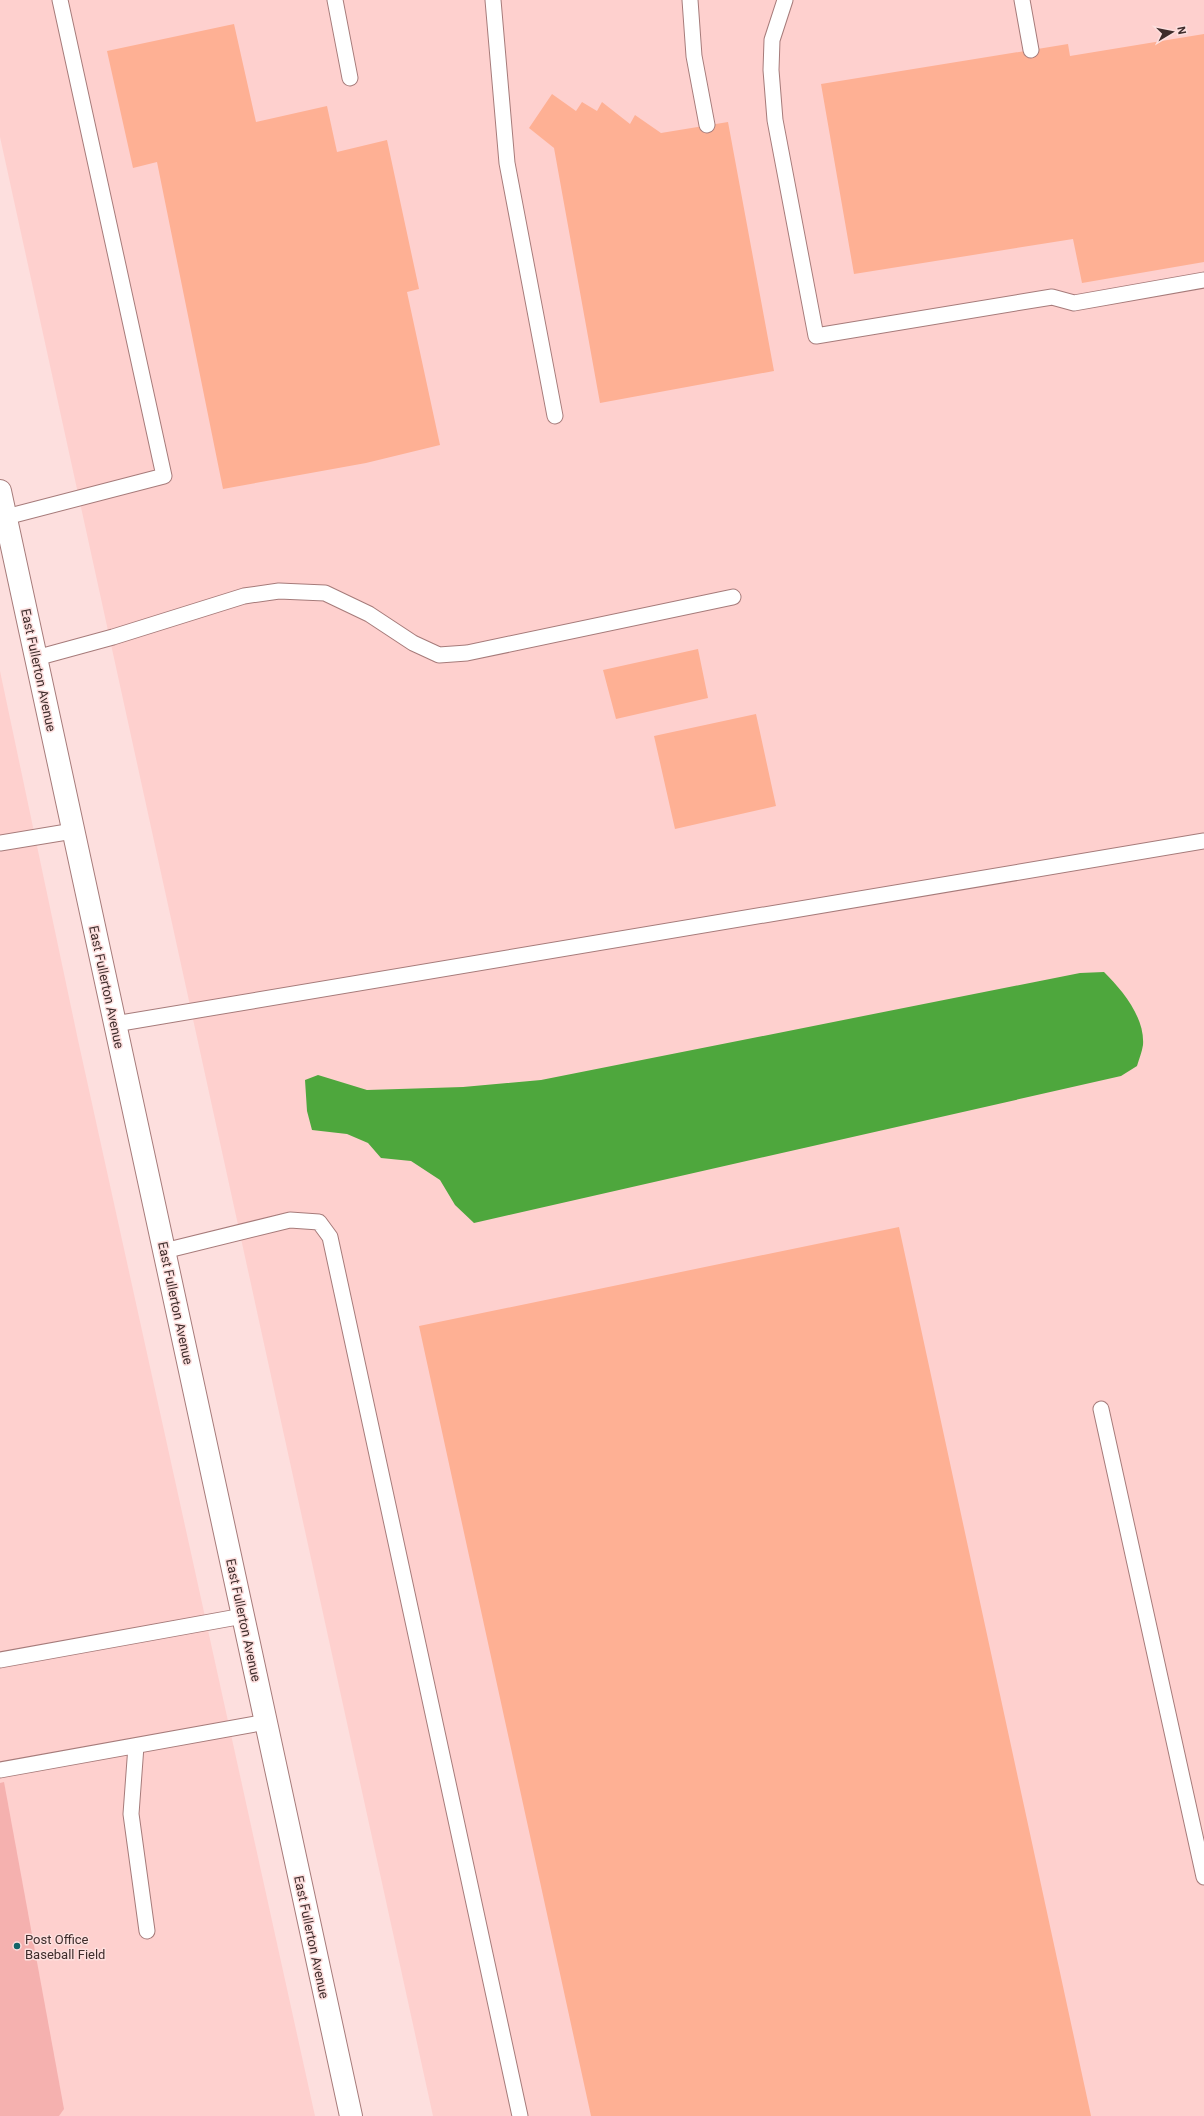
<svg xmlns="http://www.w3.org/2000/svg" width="1204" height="2116" font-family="Roboto,sans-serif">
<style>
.built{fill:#fed0ce}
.green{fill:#f5b1af}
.water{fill:#4ea73d}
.building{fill:#feb094}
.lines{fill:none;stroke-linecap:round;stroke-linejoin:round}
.lane-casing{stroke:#a67b7a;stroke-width:17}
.street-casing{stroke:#a67b7a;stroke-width:24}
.lane{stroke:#fff;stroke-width:15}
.street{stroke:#fff;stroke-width:22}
.poi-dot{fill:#156468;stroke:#fddfde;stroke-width:1.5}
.labels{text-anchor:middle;stroke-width:3;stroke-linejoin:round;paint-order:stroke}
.street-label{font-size:13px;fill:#3e2c2b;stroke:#fddfde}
.poi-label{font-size:13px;fill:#3e2c2b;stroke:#fddfde;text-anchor:start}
</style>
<rect width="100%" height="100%" fill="#fddfde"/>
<path class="built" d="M0 0H1204V2116H433L0 137Z
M0 671 78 1040 315 2116H0Z"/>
<path class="green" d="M4 1782 64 2109 59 2116H0V1783Z"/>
<path class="water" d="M1104 972C1122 990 1145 1017 1143 1045 1142 1052 1139 1059 1137 1066L1121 1076 474 1223 455 1205 440 1180 411 1161 381 1158 368 1143 347 1134 312 1130 307 1111 305 1080 318 1075 367 1090 463 1087 541 1080 1080 973Z"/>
<path class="building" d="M234 24 256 122 327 106 337 152 387 140 419 289 407 292 440 445 366 463 223 489 157 162 133 168 107 51Z
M1204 34V262L1082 283 1073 239 854 274 821 84 1068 44 1070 56Z
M552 94 576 111 582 102 597 111 602 102 630 124 635 115 661 133 728 122 774 371 600 403 554 148 529 128Z
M698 649 708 698 616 719 603 670Z
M756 714 776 806 675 829 654 736Z
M899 1227 1091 2116H591L419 1326Z"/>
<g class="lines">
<g class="lane-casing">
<path id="lane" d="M335 0 350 78
M493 0 507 163 555 416
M690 0 694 56 707 125
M785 0 772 40 771 70 775 120 816 336 1052 297 1074 303 1204 280
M1022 0 1031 50
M6 517 164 476 60 0
M36 658 113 637 244 596 279 591 325 593 369 614 413 643 439 655 467 653 733 597
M0 843 73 831
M115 1024 1204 841
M164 1251 290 1220 319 1222 330 1237 520 2116
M1101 1409 1204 1877
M0 1660 243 1616
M136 1746 131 1814 147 1931
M0 1770 266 1722"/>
</g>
<g class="street-casing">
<path id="street" d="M0 491 351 2116"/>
</g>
<use href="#lane" class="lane"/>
<use href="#street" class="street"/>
</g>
<circle class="poi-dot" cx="17" cy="1946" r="4"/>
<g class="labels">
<g class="street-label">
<text transform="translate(39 670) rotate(78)" y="5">East Fullerton Avenue</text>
<text transform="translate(107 987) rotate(78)" y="5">East Fullerton Avenue</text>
<text transform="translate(176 1303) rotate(78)" y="5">East Fullerton Avenue</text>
<text transform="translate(244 1620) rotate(78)" y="5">East Fullerton Avenue</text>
<text transform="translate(312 1937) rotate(78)" y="5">East Fullerton Avenue</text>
</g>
<g class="poi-label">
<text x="25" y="1944">Post Office<tspan x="25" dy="15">Baseball Field</tspan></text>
</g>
</g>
<g transform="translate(1172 32) rotate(80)" stroke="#fddfde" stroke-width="3" paint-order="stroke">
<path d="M0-3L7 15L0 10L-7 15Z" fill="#3e2c2b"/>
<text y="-6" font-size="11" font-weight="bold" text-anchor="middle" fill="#3e2c2b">N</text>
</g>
</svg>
